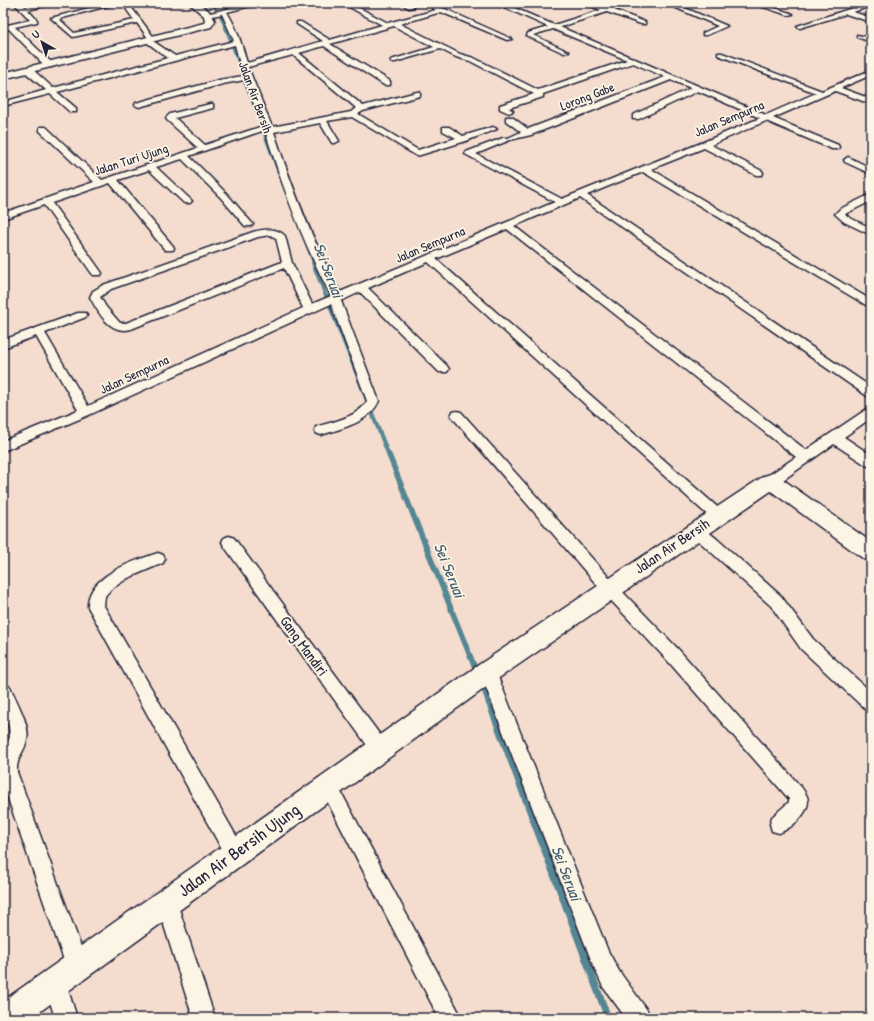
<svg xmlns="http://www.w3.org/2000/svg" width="874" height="1021" font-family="'Patrick Hand',sans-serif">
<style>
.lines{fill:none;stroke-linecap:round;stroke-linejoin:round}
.stream-far4{stroke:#558693;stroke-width:2.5}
.stream-far3{stroke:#558693;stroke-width:3}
.stream-far2{stroke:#558693;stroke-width:4}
.stream-far1{stroke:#558693;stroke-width:5.5}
.stream{stroke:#558693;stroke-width:7}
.street-casing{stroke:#22223b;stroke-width:3}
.secondary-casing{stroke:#22223b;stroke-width:3}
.street{fill:#fcf5e5;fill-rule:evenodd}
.secondary{fill:#fcf5e5;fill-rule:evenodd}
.labels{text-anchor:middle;stroke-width:3.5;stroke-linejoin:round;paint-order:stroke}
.far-street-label{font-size:13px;fill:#22223b;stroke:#fcf5e5}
.street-label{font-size:15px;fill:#22223b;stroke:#fcf5e5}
.water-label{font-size:16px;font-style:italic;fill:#405c6e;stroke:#fcf5e5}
.near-street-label{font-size:18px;fill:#22223b;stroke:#fcf5e5}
</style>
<rect width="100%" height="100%" fill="#f4ddcf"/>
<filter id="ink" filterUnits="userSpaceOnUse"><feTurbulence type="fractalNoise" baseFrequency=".025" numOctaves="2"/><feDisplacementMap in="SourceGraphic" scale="8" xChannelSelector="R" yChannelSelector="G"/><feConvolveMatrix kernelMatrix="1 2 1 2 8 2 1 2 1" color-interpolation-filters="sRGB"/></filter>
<g filter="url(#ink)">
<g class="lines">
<path class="stream-far4" d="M212 3 220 15 231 42
M232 45 258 116"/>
<path class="stream-far3" d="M258 115 261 124
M264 133 285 190
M293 210 314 264"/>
<path class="stream-far2" d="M313 263 389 456"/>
<path class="stream-far1" d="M389 455 477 673
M482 684 489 703"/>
<path class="stream" d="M489 702 608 1018"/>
<g class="street-casing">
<path id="street" d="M14 3H21L25 7 45 3H57L28 10 37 20V22L15 27 52 63V67H46L9 29 3 30V26L30 20Z
M108 3H119L59 19 74 33 134 20 122 3H128L155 39 153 41 175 56 234 41 222 14 208 17 206 16V14L252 3H263L227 12C237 28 242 45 247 63L323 41 297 24V22H301L330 40 382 25 342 3H350L388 23 436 10 431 7 434 5 445 9 512 39 507 40 441 12 400 24 460 54 474 58 538 90 627 60 553 29 533 35 569 52 564 53 527 36 528 33 548 27 495 3H503L554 25 601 10 584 3H593L608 8 625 3H634L614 10 645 22V24H641L607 12 560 27 766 115 816 93 718 55V53H722L822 91 871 70V75L841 88 871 99V104L835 91 773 118 838 145 839 147 838 149H832L766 121 711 145 762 171 763 173 762 175H756L704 148 651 169 871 300V308L643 172 587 195 871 387V397L867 396 580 198 514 226 806 450 867 409 871 408V418L844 437 871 455V467L866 465 834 444 776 485 771 486 766 485 764 481 766 477 796 457 507 229 436 259 723 512 725 516 723 520 718 522 713 520 428 262 368 288 447 366 449 369 447 372H439L360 292 341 301 379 401C369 423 342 428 321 435L316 433 315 430 316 427C332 422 359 417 367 401L331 304 89 415 3 451V441L78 410 36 336 3 348V340L78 313H86L87 315 86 317 45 333 88 406 303 308 284 268 131 329C110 335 98 312 90 297L93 291 103 285 253 232C263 229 277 227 285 236L292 263 312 304 331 296C303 242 283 189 265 130L189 156 227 194 251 222 253 224 251 226H245L221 198 182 159 156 167 190 199 192 201 190 203H184L149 170 118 180 173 246 174 248 173 250H165L110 183 52 203 102 273 101 275H93L44 205 3 219V213L94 182 40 131V127H46L102 180 198 148 167 120 166 118 170 114 210 104H213V108L175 118 205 145 263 126 244 80 223 84 139 107 135 105 136 103 219 80 243 76 235 45 57 92 76 108V112H70L50 94 3 106V102L46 90 25 72V68H31L53 88 168 58 145 41V39L148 38 137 23 73 37 51 18ZM394 26 434 47 391 60V62H395L440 49 456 57 470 61 534 94 500 105V109L509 113 513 111 509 108 543 97V94L633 63 665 77 528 129 512 117H506V121L521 132 508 138H503L466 152 465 154 555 202 340 292C312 241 292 187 274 132L320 123 332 143H335L339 141 327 121 352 117 417 156 466 141 497 129 493 127 463 136 449 127H443V131L456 138 418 150 358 114 363 111 420 96V92H417L363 106 299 53 324 46 384 85H390V81L330 44ZM293 55 355 107 356 108 351 112 272 127 248 67ZM671 80 691 88 633 115V119H639L698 91 760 118 701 143 562 199 476 154 510 140 531 135ZM270 235 276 238 282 262 126 323H120L106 307 100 297 111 289 258 237Z
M400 3H408L414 7 409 8Z
M665 3H673L727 26 707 35H703V33L718 26Z
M751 3H760L793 14 788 15Z
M868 3H871V6L853 12 871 18V22L846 14 800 28 797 26Z
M857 35 871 38V42L857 37Z
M848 157 871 168V174L845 162 844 160Z
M871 194V201L845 214 850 218 871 228V235L844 222 835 214 840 209Z
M457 411 461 412 614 583 679 650 801 787C804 791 808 796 808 801 808 815 790 829 779 833L772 831 770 824 772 817 789 802V799L667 660 604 593 453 418 451 415 453 412Z
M696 524 701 526 717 539 781 596 813 639 871 692V711L865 709 801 649 771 606 691 534 689 530 691 526Z
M229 536 234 538 386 743 389 749 386 755 380 758 374 755 224 546 222 542 224 538Z
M158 553 163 555 165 559 163 563 128 578 111 589 105 596 104 606 242 846 245 853 242 860 235 863 228 860 88 607C86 576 134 561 158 553Z
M488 664 494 667 496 672 608 951 619 971 647 1010 650 1018H626L603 987 593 965 480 672 482 667Z
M3 685 10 687C16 700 31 727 27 740 24 753 16 758 17 772L88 966 84 973 77 977 70 973 66 966 3 784V751L10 737 9 727 3 711Z
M328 776 334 779 462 1018H439L322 791 319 785 322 779Z
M167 893 174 896 177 903 215 1018H193L157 903 160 896Z
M55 971 63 974 77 1018H55L44 982 47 974Z"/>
</g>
<g class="secondary-casing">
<path id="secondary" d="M189 3C201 3 210 9 215 21L211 27 3 79V73L204 23 205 21 204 16Z
M771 474 778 476 871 542V562L864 559 771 491 496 680 31 1018H3V1001L480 664 764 476Z"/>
</g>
<use href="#street" class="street"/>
<use href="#secondary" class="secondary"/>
</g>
</g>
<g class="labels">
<g class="far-street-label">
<text transform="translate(587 96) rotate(-21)" y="5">Lorong Gabe</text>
<text transform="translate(256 97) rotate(70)" y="5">Jalan Air Bersih</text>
<text transform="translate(729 118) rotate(-23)" y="5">Jalan Sempurna</text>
<text transform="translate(131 159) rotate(-18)" y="5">Jalan Turi Ujung</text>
<text transform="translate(430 244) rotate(-23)" y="5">Jalan Sempurna</text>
<text transform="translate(134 374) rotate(-25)" y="5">Jalan Sempurna</text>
</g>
<g class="street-label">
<text transform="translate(672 546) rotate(-34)" y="5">Jalan Air Bersih</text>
<text transform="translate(304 646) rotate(54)" y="5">Gang Mandiri</text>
</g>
<g class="water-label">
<text transform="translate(329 270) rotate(69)" y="6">Sei Seruai</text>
<text transform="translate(450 570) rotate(68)" y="6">Sei Seruai</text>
<text transform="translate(567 873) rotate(69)" y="6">Sei Seruai</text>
</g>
<g class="near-street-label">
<text transform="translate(239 850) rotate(-36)" y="6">Jalan Air Bersih Ujung</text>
</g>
</g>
<rect width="874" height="1021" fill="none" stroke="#fcf5e5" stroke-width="16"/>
<rect x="8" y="8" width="858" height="1005" fill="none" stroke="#22223b" stroke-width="1.5" filter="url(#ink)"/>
<g transform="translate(42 42) rotate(321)" stroke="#fcf5e5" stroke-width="3" paint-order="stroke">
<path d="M0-3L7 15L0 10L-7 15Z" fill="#22223b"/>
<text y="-6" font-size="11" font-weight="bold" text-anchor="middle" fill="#22223b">U</text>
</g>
</svg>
